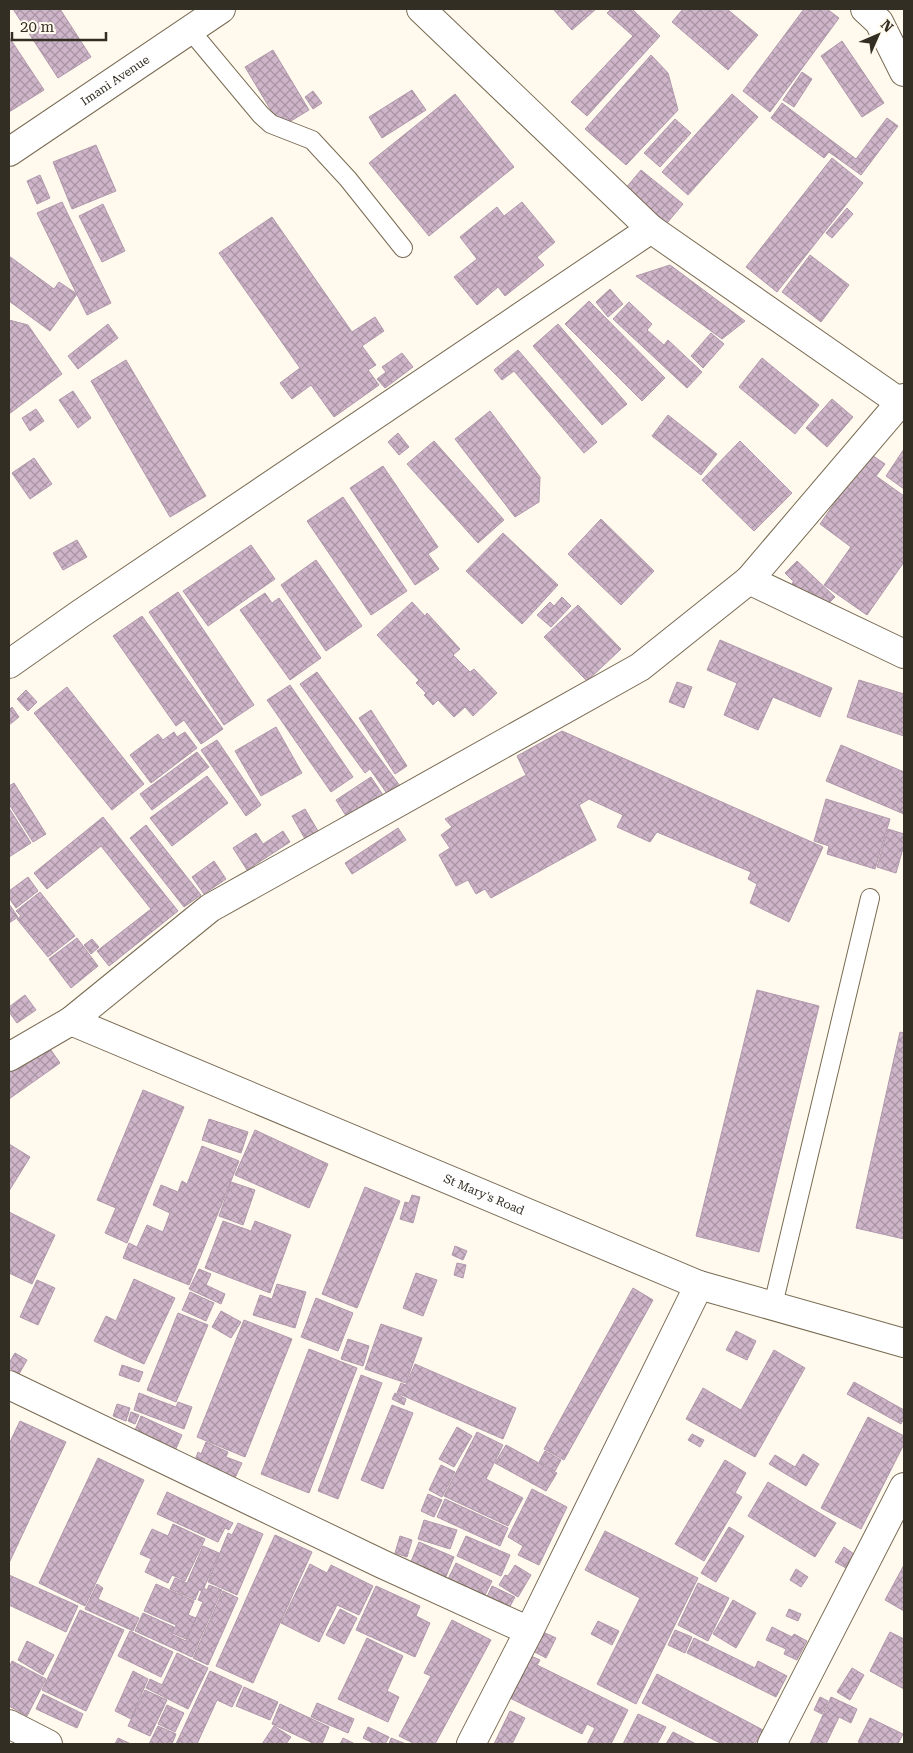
<svg xmlns="http://www.w3.org/2000/svg" width="913" height="1753" font-family="'Roboto Serif',serif">
<style>
.building{fill:url(#building-cross-hatch);stroke:#b199ac}
.lines{fill:none;stroke-linecap:round;stroke-linejoin:round}
.service-casing{stroke:#786b53;stroke-width:20}
.minor-casing{stroke:#786b53;stroke-width:30}
.service{stroke:#fff;stroke-width:18}
.minor{stroke:#fff;stroke-width:28}
.labels{text-anchor:middle;stroke-width:4.5;stroke-linejoin:round;paint-order:stroke}
.street-label{font-size:12px;fill:#332e23;stroke:#fff9ee}
</style>
<defs>
<pattern id="building-cross-hatch" width="8" height="8" patternUnits="userSpaceOnUse" patternTransform="scale(1.25)"><rect width="8" height="8" fill="#ceb5c9"/><path d="M0 0l8 8M0 8l8-8" fill="none" stroke="#a894a3"/></pattern>
</defs>
<rect width="100%" height="100%" fill="#fff9ee"/>
<path class="building" d="M13 9H60L91 57 58 78Z
M553 9H596L572 30Z
M611 9H632L660 36 587 116 571 102 633 36 607 13Z
M683 9H727L758 35 728 70 672 22Z
M804 9H827L839 18 770 112 743 91Z
M9 37 44 90 9 112Z
M842 41 884 103 862 117 821 56Z
M273 50 309 110 281 127 245 67Z
M651 55 668 73 678 110 626 165 585 129Z
M802 72 812 79 794 107 783 100Z
M412 90 426 110 382 138 369 117Z
M313 91 322 103 313 109 305 97Z
M455 94 514 167 429 236 369 163Z
M732 94 758 117 688 195 662 172Z
M782 103 856 159 887 118 898 126 861 175 829 152 824 158 771 118Z
M675 119 691 133 660 167 644 153Z
M96 145 116 191 72 209 53 162Z
M832 158 863 183 777 292 746 267Z
M641 170 683 204 667 223 625 189Z
M40 175 50 198 37 204 27 181Z
M62 202 111 303 87 315 37 213Z
M522 202 555 242 537 257 544 265 505 296 498 287 477 305 454 277 477 259 460 237 497 207 504 216Z
M103 204 125 251 102 262 79 216Z
M847 208 853 214 832 238 826 233Z
M272 217 352 332 375 317 384 331 362 346 376 365 368 370 379 385 334 417 311 385 292 399 280 383 300 368 219 253Z
M810 255 849 285 821 322 782 292Z
M9 256 54 289 59 282 77 294 50 331 9 301Z
M670 265 745 321 722 339 636 276Z
M610 289 623 304 608 317 596 302Z
M589 301 665 378 642 401 565 324Z
M629 302 652 324 647 330 664 345 668 340 702 372 687 388 613 319Z
M9 320 28 325 62 374 9 414Z
M108 324 118 338 78 369 68 356Z
M558 324 627 404 602 425 533 346Z
M711 333 724 344 703 368 691 356Z
M518 350 597 442 584 453 514 371 502 380 494 370Z
M402 353 413 367 385 388 377 379 386 372 382 367Z
M762 358 819 405 795 434 739 387Z
M126 360 206 496 170 517 91 381Z
M73 391 91 418 78 428 59 400Z
M832 399 853 417 827 447 806 428Z
M36 409 44 421 30 431 22 418Z
M490 411 540 477 539 502 515 517 455 439Z
M668 415 717 454 701 475 652 436Z
M398 433 409 447 399 455 388 442Z
M434 441 504 520 478 543 407 464Z
M740 441 792 493 754 531 702 480Z
M904 449V489L886 476Z
M869 453 885 464 876 476 904 496V562L867 615 824 585 851 547 820 524Z
M34 458 52 484 30 499 12 473Z
M383 466 438 547 428 554 439 569 415 585 350 488Z
M343 497 407 591 371 615 307 521Z
M601 519 654 571 621 605 568 554Z
M503 533 558 585 522 624 466 571Z
M77 540 87 557 63 570 53 553Z
M251 545 275 579 208 626 183 591Z
M316 560 362 626 326 651 281 585Z
M797 561 835 597 821 611 792 583 794 582 785 573Z
M178 592 254 705 224 725 149 612Z
M265 593 272 603 279 598 321 658 290 680 240 610Z
M562 597 571 606 551 627 537 615 550 602 554 606Z
M412 602 425 616 427 613 460 649 453 655 470 672 474 669 497 693 473 716 465 707 454 717 438 700 433 705 424 695 426 693 416 683 419 680 377 635Z
M578 605 621 649 587 681 544 637Z
M142 616 223 729 201 744 184 720 176 726 113 636Z
M720 640 832 688 820 717 773 697 758 730 724 715 737 683 707 670Z
M317 672 400 786 388 795 370 769 365 773 300 684Z
M859 680 904 694V736L847 717Z
M677 682 692 687 684 708 669 702Z
M290 685 353 777 331 792 267 700Z
M67 687 144 784 112 810 34 713Z
M26 690 37 702 28 711 17 699Z
M12 707 19 717 9 725V710Z
M371 710 407 766 395 774 359 718Z
M276 727 302 773 261 796 235 751Z
M562 731 823 847 789 922 750 903 757 884 748 879 751 872 657 832 650 842 617 827 623 815 589 799 579 805 596 840 491 898 485 889 476 894 468 880 456 886 439 855 450 848 441 835 452 827 445 819 526 775 517 756Z
M174 732 177 737 185 732 197 748 151 783 130 755 158 734 163 740Z
M217 740 261 805 246 816 201 750Z
M841 745 904 772V814L826 781Z
M197 752 209 767 152 810 140 794Z
M207 776 228 803 172 846 150 818Z
M371 777 383 795 348 819 336 800Z
M14 783 46 834 33 842 9 804V786Z
M826 799 890 819 875 869 827 854 829 846 814 841Z
M9 808 31 843 9 857Z
M305 809 318 831 305 839 292 816Z
M103 817 178 911 109 966 97 951 151 909 101 846 47 889 34 873Z
M146 825 201 895 184 907 130 838Z
M398 828 406 840 352 874 345 863Z
M888 829 904 834V845L896 873 877 867Z
M283 831 290 842 247 870 233 848 256 833 263 844Z
M214 861 226 879 204 894 192 877Z
M28 877 38 891 16 908 9 898V891Z
M40 892 75 936 48 957 17 919 21 916 16 911Z
M9 904 18 917 9 923Z
M77 938 98 966 71 988 49 959Z
M92 939 99 947 91 954 84 945Z
M757 990 819 1006 759 1252 696 1236Z
M25 995 36 1010 17 1023 9 1012V1007Z
M900 1032 904 1033V1239L856 1228Z
M46 1043 60 1063 9 1099V1069Z
M143 1090 184 1107 127 1243 105 1233 116 1208 97 1200Z
M209 1119 248 1132 241 1153 202 1140Z
M255 1130 328 1164 309 1208 235 1175Z
M9 1144 30 1157 9 1191Z
M202 1146 239 1161 189 1285 123 1258 129 1243 137 1247 147 1225 163 1232 170 1213 153 1205 161 1185 178 1192 182 1181 187 1184Z
M231 1182 255 1190 243 1225 219 1216Z
M365 1187 400 1201 357 1308 322 1294Z
M412 1195 420 1197 413 1223 400 1219 405 1202 409 1203Z
M9 1212 55 1235 32 1284 9 1273Z
M223 1221 251 1231 255 1221 291 1235 270 1293 205 1268Z
M455 1246 467 1251 463 1260 452 1255Z
M457 1263 466 1265 463 1278 454 1275Z
M199 1269 211 1274 206 1285 225 1294 221 1304 189 1289Z
M416 1273 437 1280 423 1316 403 1308Z
M134 1279 175 1298 144 1364 94 1341 106 1316 116 1321Z
M37 1280 55 1288 38 1325 20 1317Z
M277 1284 306 1292 295 1328 253 1315 260 1295 272 1299Z
M633 1288 653 1300 564 1460 544 1449Z
M190 1292 214 1303 206 1321 182 1310Z
M316 1298 353 1313 338 1351 301 1337Z
M221 1311 241 1322 231 1338 212 1327Z
M178 1313 208 1325 176 1402 147 1390Z
M244 1320 292 1339 245 1457 197 1437Z
M381 1324 422 1338 406 1383 365 1369Z
M736 1331 756 1341 747 1360 726 1350Z
M348 1339 369 1346 363 1366 341 1359Z
M309 1349 357 1368 309 1493 261 1474Z
M774 1350 805 1368 755 1457 686 1419 703 1388 741 1410Z
M15 1353 27 1360 19 1374 9 1368V1363Z
M415 1364 516 1408 503 1439 397 1393 401 1383 406 1385Z
M122 1365 143 1372 139 1382 119 1375Z
M361 1375 382 1383 338 1499 318 1491Z
M854 1382 904 1410V1418L901 1424 847 1394Z
M139 1393 176 1407 178 1402 192 1407 184 1429 134 1410Z
M395 1393 406 1399 404 1405 392 1399Z
M117 1404 130 1408 126 1421 113 1416Z
M392 1405 413 1413 383 1489 361 1480Z
M131 1412 139 1415 135 1424 128 1421Z
M141 1416 182 1435 174 1453 133 1435Z
M868 1417 904 1436V1444L861 1529 821 1508Z
M20 1421 66 1442 9 1563V1444Z
M457 1427 472 1436 454 1467 439 1459Z
M477 1432 503 1445 486 1479 523 1498 508 1526 444 1496Z
M692 1434 704 1440 700 1447 688 1440Z
M206 1442 228 1452 226 1457 242 1463 234 1480 194 1463 198 1452 201 1454Z
M506 1445 557 1473 546 1491 495 1463Z
M545 1451 561 1460 555 1471 539 1462Z
M803 1454 819 1464 806 1486 769 1464 775 1455 795 1467Z
M98 1458 144 1480 85 1606 39 1583Z
M725 1460 746 1473 735 1493 742 1497 704 1561 675 1544Z
M441 1465 455 1472 442 1497 429 1490Z
M768 1482 836 1523 815 1557 748 1516Z
M532 1489 567 1507 539 1565 518 1555 523 1546 508 1537Z
M167 1492 233 1523 229 1530 225 1528 218 1542 157 1514Z
M428 1494 442 1500 434 1517 421 1511Z
M445 1499 508 1528 500 1546 437 1517Z
M424 1520 457 1530 450 1549 418 1539Z
M238 1523 263 1534 237 1595 208 1582 228 1533 232 1535Z
M173 1524 205 1539 185 1581 172 1575 168 1583 145 1572 151 1559 140 1554 152 1529 168 1536Z
M729 1527 744 1536 716 1582 701 1573Z
M605 1531 698 1578 636 1704 597 1684 640 1598 585 1570Z
M275 1535 312 1552 253 1683 216 1666Z
M400 1536 412 1540 407 1557 395 1553Z
M466 1536 510 1555 501 1576 457 1556Z
M419 1542 454 1557 445 1579 410 1564Z
M203 1546 219 1553 204 1588 202 1587 201 1591 199 1590 195 1600 170 1589 175 1578 187 1583Z
M844 1547 854 1554 846 1568 835 1562Z
M456 1563 492 1581 483 1599 447 1581Z
M310 1564 327 1573 331 1565 373 1586 359 1615 337 1605 319 1642 281 1623Z
M515 1565 531 1575 518 1597 499 1585 505 1575 508 1576Z
M904 1565V1611L885 1600Z
M796 1569 808 1577 801 1587 790 1580Z
M9 1575 78 1606 66 1632 9 1605Z
M698 1583 729 1598 708 1641 678 1625Z
M97 1584 103 1588 98 1599 139 1618 133 1631 85 1609Z
M156 1584 194 1601 188 1615 196 1618 186 1639 172 1633 176 1625 144 1611Z
M209 1585 222 1590 192 1657 135 1631 143 1613 174 1627 171 1634 186 1641 203 1602 198 1600 203 1588 207 1590Z
M376 1586 420 1606 416 1616 430 1623 415 1657 356 1630Z
M492 1586 515 1597 507 1612 485 1601Z
M223 1591 238 1598 208 1665 193 1658Z
M733 1600 756 1613 736 1648 713 1634Z
M340 1609 357 1618 344 1644 326 1635Z
M789 1609 801 1614 798 1621 786 1616Z
M80 1610 124 1630 86 1711 42 1690Z
M452 1620 491 1640 435 1744H415L399 1736 431 1676 424 1673Z
M598 1621 619 1631 612 1645 591 1634Z
M772 1627 792 1637 794 1634 807 1641 797 1660 784 1654 786 1649 766 1640Z
M675 1630 692 1637 685 1653 668 1645Z
M130 1631 173 1652 161 1677 118 1656Z
M543 1632 556 1638 546 1658 533 1651Z
M890 1632 904 1639V1689L870 1671Z
M367 1638 403 1656 387 1691 399 1697 388 1722 338 1699Z
M694 1638 755 1668 758 1661 787 1676 776 1697 687 1653Z
M27 1641 54 1655 43 1675 18 1660Z
M177 1653 208 1668 188 1709 146 1688 150 1679 162 1685Z
M524 1653 540 1660 537 1665 628 1710 611 1744H587L595 1728 587 1724 582 1734 510 1698Z
M12 1661 46 1679 27 1716 9 1706V1668Z
M852 1668 864 1675 850 1700 837 1692Z
M133 1671 148 1679 131 1719 115 1711Z
M210 1671 242 1686 232 1707 217 1700 197 1744H176Z
M657 1674 763 1730 755 1744H722L642 1703Z
M244 1687 278 1702 270 1720 236 1706Z
M145 1690 167 1700 150 1736 128 1726Z
M43 1694 83 1714 77 1728 36 1709Z
M820 1697 828 1701 822 1714 814 1710Z
M831 1697 857 1709 851 1723 839 1717 826 1744H810Z
M317 1703 354 1719 348 1733 311 1717Z
M280 1704 329 1727 322 1744H315L272 1724Z
M167 1705 184 1713 175 1732 158 1724Z
M510 1711 525 1718 512 1744H494Z
M638 1714 666 1727 657 1744H623Z
M870 1718 903 1734 898 1744H864L858 1742Z
M158 1726 176 1734 172 1744H149Z
M274 1726 291 1737 286 1744H262Z
M368 1727 389 1737 385 1744H375L363 1738Z
M673 1732 696 1744H666Z
M118 1738 131 1744H115Z
M343 1738 355 1744H340Z
M391 1738 406 1744H389Z"/>
<g class="lines">
<g class="service-casing">
<path id="service" d="M190 30 261 115 271 124 312 140 348 179 403 248
M773 1305 870 898"/>
</g>
<g class="minor-casing">
<g id="minor">
<path d="M421 9 651 229 901 403"/>
<path d="M865 9 879 22 904 72"/>
<path id="s1" d="M9 152 221 9"/>
<path d="M749 580 904 654"/>
<path d="M9 664 80 614 651 229"/>
<path id="s2" d="M71 1021 699 1285 904 1343"/>
<path d="M9 1057 71 1021 210 908 640 667 749 580 904 398"/>
<path d="M9 1385 382 1564 529 1631"/>
<path d="M9 1724 48 1744"/>
<path d="M471 1744 529 1631 699 1285"/>
<path d="M772 1744 904 1487"/>
</g>
</g>
<use href="#service" class="service"/>
<use href="#minor" class="minor"/>
</g>
<g class="labels">
<g class="street-label">
<text dy="4" stroke="none"><textPath href="#s1" startOffset="128">Imani Avenue</textPath></text>
<text dy="4" stroke="none"><textPath href="#s2" startOffset="448">St Mary's Road</textPath></text>
</g>
</g>
<rect width="913" height="1753" fill="none" stroke="#332e23" stroke-width="20"/>
<g transform="translate(878 35) rotate(45)" stroke="#fff9ee" stroke-width="4" paint-order="stroke">
<path d="M0-4L9 19L0 12L-9 19Z" fill="#332e23"/>
<text y="-8" font-size="14" font-weight="bold" text-anchor="middle" fill="#332e23">N</text>
</g>
<path d="M12 32v8h94v-8" fill="none" stroke="#332e23" stroke-width="2.5"/>
<text x="20" y="32" font-size="15" fill="#332e23" stroke="#fff9ee" stroke-width="4" paint-order="stroke">20 m</text>
</svg>
